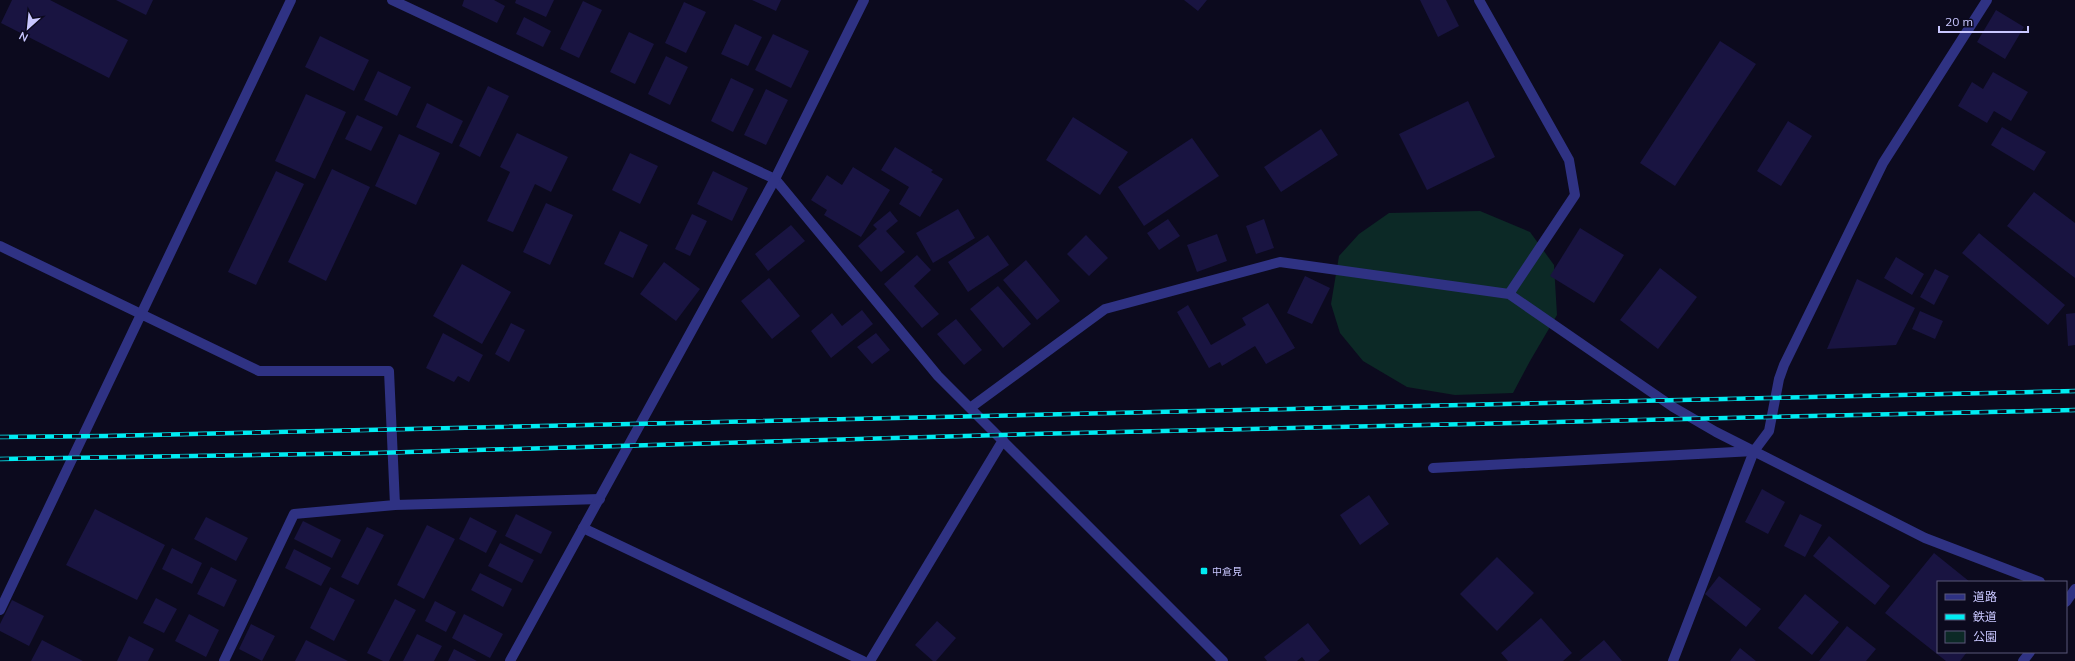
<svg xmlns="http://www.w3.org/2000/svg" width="2075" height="661" font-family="Mulish,'Noto Sans JP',sans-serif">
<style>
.green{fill:#0c2926}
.building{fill:#191441}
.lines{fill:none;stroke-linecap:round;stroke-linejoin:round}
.service{stroke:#2f3283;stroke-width:10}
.minor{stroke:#2f3283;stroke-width:10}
.tertiary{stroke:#2f3283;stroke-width:10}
.rail-casing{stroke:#00ecf2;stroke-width:4.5}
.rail{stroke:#0c0a1e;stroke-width:3;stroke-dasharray:9;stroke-linecap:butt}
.poi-dot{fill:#00ecf2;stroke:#0c0a1e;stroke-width:1.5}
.labels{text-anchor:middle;stroke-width:3.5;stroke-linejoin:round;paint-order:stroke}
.poi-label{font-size:10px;fill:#c9c7ff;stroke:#0c0a1e;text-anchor:start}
</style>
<rect width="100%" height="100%" fill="#0c0a1e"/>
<path class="green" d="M1480 211 1530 232 1554 265 1557 315 1530 361 1513 393 1455 395 1407 387 1363 361 1340 333 1331 304 1339 256 1359 234 1389 213Z"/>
<path class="building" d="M12 0H50L128 40 109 78 1 23Z
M116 0H153L146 15Z
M464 0H494L505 6 497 23 462 6Z
M516 0H554L546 17 515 3Z
M752 0H781L776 11Z
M1184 0H1207L1198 11Z
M1420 0H1446L1459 26 1438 37Z
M583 1 602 10 579 58 560 49Z
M684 2 706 12 686 53 665 43Z
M1996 10 2024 27 2005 59 1977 42Z
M524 17 551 31 543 47 516 34Z
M735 24 762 37 748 66 721 54Z
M629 32 654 44 635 84 610 72Z
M773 34 809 51 791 88 755 70Z
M320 36 369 60 354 91 305 67Z
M1720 41 1756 64 1675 186 1640 163Z
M666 56 688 67 670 105 648 94Z
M378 71 411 87 397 116 364 100Z
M1993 72 2028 92 2011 121 1994 111 1987 123 1958 106 1972 82 1983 89Z
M731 78 754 89 733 132 711 121Z
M488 86 509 96 480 157 459 146Z
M766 89 788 100 766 145 744 135Z
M306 94 346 112 315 179 275 161Z
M1468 101 1495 157 1427 190 1399 134Z
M427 103 463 121 452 144 416 127Z
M357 115 383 127 371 151 345 139Z
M1073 117 1128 152 1100 195 1046 160Z
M1788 121 1812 136 1781 186 1757 171Z
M2002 127 2046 152 2034 171 1991 145Z
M1321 129 1338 155 1281 192 1264 167Z
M517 133 568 157 551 192 535 184 513 232 487 221 510 172 500 167Z
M399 134 440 153 416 205 375 186Z
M1192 138 1219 176 1144 226 1118 187Z
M895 147 933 170 931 172 943 179 920 217 899 204 909 187 881 170Z
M630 153 658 166 640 204 612 190Z
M853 167 890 190 861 237 824 215 827 210 811 200 827 175 842 185Z
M332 169 370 187 326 281 288 262Z
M276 171 304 184 256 285 228 272Z
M713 171 748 188 732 221 697 204Z
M2034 192 2075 223V278L2007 226Z
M546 203 573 215 550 265 523 252Z
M958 209 975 238 933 263 916 233Z
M890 211 898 221 886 231 905 252 881 272 858 246 877 229 873 225Z
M692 214 707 221 690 256 675 249Z
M1168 219 1180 236 1159 250 1147 233Z
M1264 219 1274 248 1256 254 1246 226Z
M791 225 805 241 768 271 755 254Z
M1580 228 1624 255 1594 303 1550 276Z
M620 231 648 245 633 278 604 264Z
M1979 233 2065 305 2048 325 1962 253Z
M1217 234 1227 261 1197 272 1187 245Z
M988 235 1009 265 968 292 948 262Z
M1086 235 1108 258 1089 276 1067 254Z
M917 255 931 270 914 286 939 314 922 328 884 284Z
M1896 257 1924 274 1912 295 1884 278Z
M1026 260 1060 301 1037 320 1003 280Z
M664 262 700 289 676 321 640 294Z
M462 264 511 292 482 344 433 316Z
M1660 268 1697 297 1658 349 1620 320Z
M1935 269 1949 276 1934 305 1920 297Z
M1305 276 1330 288 1312 324 1287 313Z
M769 278 800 316 772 339 741 301Z
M1857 279 1915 308 1896 345 1827 349Z
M998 286 1031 324 1003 348 970 309Z
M1268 303 1295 348 1266 364 1255 346 1222 366 1220 362 1209 368 1177 312 1188 305 1211 345 1246 325 1242 318Z
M862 310 873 324 831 358 811 331 832 313 842 326Z
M1920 311 1943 321 1935 339 1912 329Z
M2075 313V345L2068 346 2066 314Z
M956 319 982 350 964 365 937 334Z
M511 323 525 330 509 362 495 354Z
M443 333 483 355 469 382 458 376 454 382 426 368Z
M876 333 890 350 872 364 857 347Z
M1762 489 1785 502 1768 534 1745 522Z
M1369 495 1389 524 1360 545 1340 515Z
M95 509 165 545 137 600 66 565Z
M516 514 552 532 541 554 505 536Z
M1800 514 1822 525 1805 557 1784 546Z
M206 517 248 538 236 561 194 539Z
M470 517 497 531 486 553 459 539Z
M303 521 341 540 332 558 294 539Z
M427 525 455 539 424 599 397 585Z
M367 527 384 535 358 585 341 577Z
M1829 536 1890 586 1875 605 1813 556Z
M500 543 534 560 522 583 488 566Z
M172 548 202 563 192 584 162 569Z
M294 549 331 568 321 586 285 568Z
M1934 553 1970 582H1938V652H1967L1960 661H1946L1885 613Z
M1497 557 1534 593 1497 631 1460 594Z
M211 567 237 580 224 607 197 594Z
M480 573 512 589 503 607 471 590Z
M1719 576 1761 609 1746 627 1705 594Z
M330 587 355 600 334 641 310 628Z
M1805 594 1839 622 1812 655 1778 628Z
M156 598 177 609 164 633 143 623Z
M395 599 416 610 389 661H383L367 653Z
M12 600 44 616 29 646 0 631V624Z
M435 601 456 612 446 632 425 621Z
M189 614 219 630 206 657 175 641Z
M464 614 503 634 490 658 452 638Z
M1541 618 1572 653 1563 661H1508L1501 653Z
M937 621 956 638 936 661H933L915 645Z
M1308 623 1330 651 1318 661H1305L1302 657 1297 661H1267L1264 657Z
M251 624 275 636 262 661 239 649Z
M1847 626 1876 649 1866 661H1819Z
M417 634 442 646 434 661H403Z
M129 636 154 649 148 661H117Z
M42 640 83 661H31Z
M306 640 348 661H295Z
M1604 640 1622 661H1579Z
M1740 648 1756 661H1730Z
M454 649 477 661H448Z"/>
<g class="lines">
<path class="service" d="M1433 468 1754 451"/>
<path class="minor" d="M392 0 775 179 938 376 1223 661
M0 246 259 371H389L395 505 600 499
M1509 294 1673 407 1716 432 1925 538 2040 582
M970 408 1105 309 1280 262 1509 294 1575 195 1569 160 1479 0
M583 528 863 661
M2066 602 2075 589
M0 610 291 0
M224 661 294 514 395 505
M870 661 1003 440
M1673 661 1754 451 1769 431 1779 379 1784 365 1883 163 1987 0
M2023 661 2030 652"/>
<path class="tertiary" d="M510 661 775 179 864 0"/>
<g class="rail-casing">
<path id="rail" d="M0 437 106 436 2075 391
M0 459 375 453 1032 434 2075 410"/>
</g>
<use href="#rail" class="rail"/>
</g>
<rect class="poi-dot" x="1200" y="567" width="8" height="8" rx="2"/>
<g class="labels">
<g class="poi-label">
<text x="1212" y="575">中倉見</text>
</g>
</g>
<rect x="1937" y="581" width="130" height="72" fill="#0c0a1e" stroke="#585678"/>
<rect x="1945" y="594" width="20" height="6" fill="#2f3283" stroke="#585678"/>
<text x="1973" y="601" font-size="12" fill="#c9c7ff">道路</text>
<rect x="1945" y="614" width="20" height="6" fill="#00ecf2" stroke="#585678"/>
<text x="1973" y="621" font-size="12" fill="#c9c7ff">鉄道</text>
<rect x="1945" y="631" width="20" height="12" fill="#0c2926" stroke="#585678"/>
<text x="1973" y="641" font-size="12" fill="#c9c7ff">公園</text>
<g transform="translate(28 28) rotate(207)" stroke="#0c0a1e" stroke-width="3" paint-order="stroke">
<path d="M0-3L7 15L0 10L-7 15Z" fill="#c9c7ff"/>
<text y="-6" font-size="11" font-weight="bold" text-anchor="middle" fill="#c9c7ff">N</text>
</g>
<path d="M1939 26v6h89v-6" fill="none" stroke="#c9c7ff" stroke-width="2"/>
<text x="1945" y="26" font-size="12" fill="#c9c7ff" stroke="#0c0a1e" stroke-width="3" paint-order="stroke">20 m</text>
</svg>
